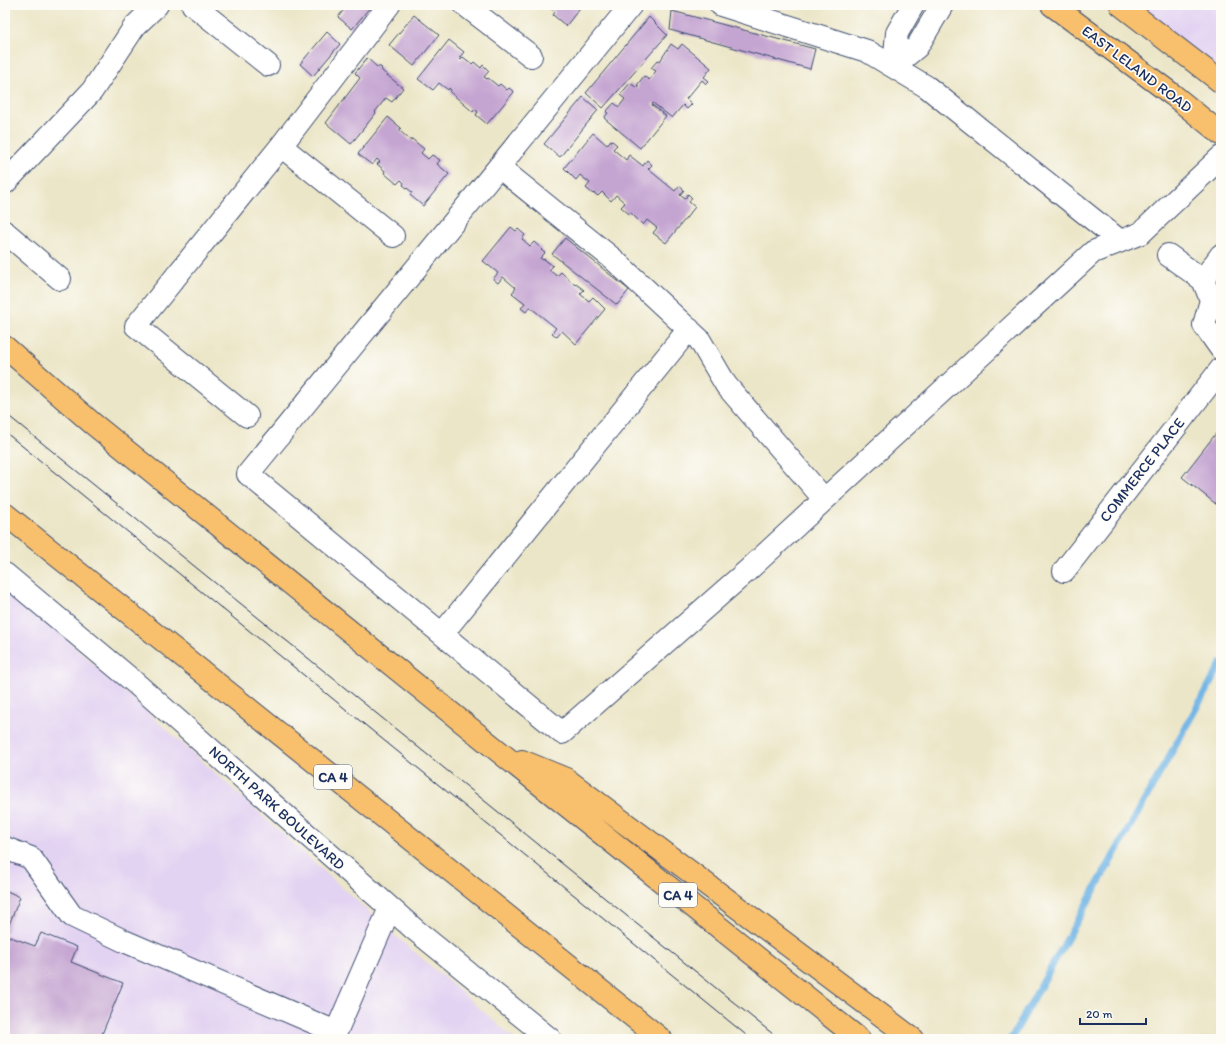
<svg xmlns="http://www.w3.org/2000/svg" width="1226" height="1044" font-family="Itim,sans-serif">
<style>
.built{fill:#e3d3f2}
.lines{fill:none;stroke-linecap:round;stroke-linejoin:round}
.stream{stroke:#6eb4e5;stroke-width:7}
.building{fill:#c4a4d1}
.minor-casing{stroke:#3a4a6e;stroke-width:24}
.major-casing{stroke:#3a4a6e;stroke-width:24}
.highway-casing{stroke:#3a4a6e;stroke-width:24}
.minor{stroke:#fff;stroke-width:22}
.major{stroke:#f8bf6c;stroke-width:22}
.highway{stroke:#f8bf6c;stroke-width:22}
.tram{stroke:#1b2f5e;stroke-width:1}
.labels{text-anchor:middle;stroke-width:3.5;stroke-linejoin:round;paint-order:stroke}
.shield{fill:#fdfcf7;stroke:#5f6c8c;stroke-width:1}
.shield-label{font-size:14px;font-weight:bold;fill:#1b2f5e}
.street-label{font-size:15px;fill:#1b2f5e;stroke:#fdfcf7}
</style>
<rect width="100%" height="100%" fill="#fdfcf7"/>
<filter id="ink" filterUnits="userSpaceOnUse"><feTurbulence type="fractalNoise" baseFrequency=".025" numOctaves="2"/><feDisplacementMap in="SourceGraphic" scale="8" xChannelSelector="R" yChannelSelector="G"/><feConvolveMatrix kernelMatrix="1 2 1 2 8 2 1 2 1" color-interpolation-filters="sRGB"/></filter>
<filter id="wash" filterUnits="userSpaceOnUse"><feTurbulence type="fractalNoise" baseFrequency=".012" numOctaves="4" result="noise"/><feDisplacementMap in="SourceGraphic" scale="16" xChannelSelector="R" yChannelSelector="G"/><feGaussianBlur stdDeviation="0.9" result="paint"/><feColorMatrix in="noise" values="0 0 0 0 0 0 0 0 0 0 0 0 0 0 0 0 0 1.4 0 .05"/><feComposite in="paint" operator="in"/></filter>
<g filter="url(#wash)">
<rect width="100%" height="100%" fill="#ece6c8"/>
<path class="built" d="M1121 5H1221V82Z
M5 584 396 936 515 1039H5Z"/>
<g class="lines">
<path class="stream" d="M1011 1039 1221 664"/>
</g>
<g id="blocks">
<path class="building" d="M348 5H372L352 29 338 17Z
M547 5H582L566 26 553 15 555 12Z
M672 11 815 49 810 69 670 30Z
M414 15 439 35 414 66 389 45Z
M649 17 667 35 603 108 586 93Z
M327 32 340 44 313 76 300 64Z
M449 40 464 52 459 58 461 60 463 57 472 64 474 62 481 68 483 65 489 71 484 77 487 79 488 78 498 86 500 84 507 90 509 88 514 92 487 124 476 115 478 112 475 109 473 112 450 92 451 90 449 88 448 90 439 83 433 90 418 79Z
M671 44 678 49 682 44 711 68 704 77 709 81 706 84 702 80 686 99 692 104 687 109 683 105 672 118 653 103 652 105 666 116 640 148 604 118 608 113 606 112 614 103 619 107 625 99 620 95 630 83 637 88 639 86 637 85 644 76 649 80 656 71 651 68 658 60 660 61Z
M367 58 377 67H381L382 71 403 88 392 102 386 98 375 112 376 113 351 144 326 123 360 78 355 73Z
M583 97 598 110 560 157 544 144Z
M388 117 401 128 399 130 411 141 412 139 424 149 421 153 428 159 432 155 440 160 437 164 449 174 423 206 410 195 412 192 403 185 404 183 401 180 397 184 384 173 385 171 377 164 380 162 377 159 372 165 358 154Z
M593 133 607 145 611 140 617 145 613 149 626 160 629 155 643 166 647 160 652 165 648 169 675 191 679 186 684 190 680 195 685 199 688 194 692 198 689 202 695 207 666 243 653 233 657 228 647 220 643 225 630 212 629 214 621 207 625 203 616 195 611 201 602 192 598 196 594 193 593 194 586 188 590 183 580 175 576 180 564 168Z
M511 227 516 231 518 229 525 235 522 239 530 246 534 242 542 249 541 250 545 253 540 258 543 260 544 259 553 266 549 270 557 276 561 272 575 285 576 284 584 290 580 294 589 301 593 297 605 309 576 344 562 331 557 337 552 333 556 328 530 307 526 312 521 308 525 303 512 293 516 288 503 277 498 283 493 279 498 273 483 261Z
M565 238 629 290 617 305 552 254Z
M1221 427V508L1182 477Z
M5 890 20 897 5 935 35 946 41 933 77 947 71 962 123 983 100 1039H5Z"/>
</g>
</g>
<g filter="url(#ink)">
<use href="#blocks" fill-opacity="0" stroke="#3a4a6e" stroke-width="1"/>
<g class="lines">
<g class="minor-casing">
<path id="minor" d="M193 5 268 65
M465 5 531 56
M631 5 248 474 562 733 747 571 1093 252 1141 233 1221 157
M721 5 867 51 927 87 1120 241
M913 5 897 33 894 66 917 47 942 5
M281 146 389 5
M499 167 613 259 699 339 726 385 824 499
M5 183 92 91 135 26 157 5
M5 232 60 279
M1168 255 1203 280 1211 300 1204 325 1221 349
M1203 280 1221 255
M247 416 136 326 281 146 393 236
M1064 571 1221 369
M5 574 133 681 414 929 550 1039
M442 634 689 329
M5 848 31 858 72 916 124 941 336 1032
M333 1039 390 908"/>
</g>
<g class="major-casing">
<path id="major" d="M1052 5 1173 95 1221 134
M1121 5 1221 82"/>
</g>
<g class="highway-casing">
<path id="highway" d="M5 347 92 423 497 750 859 1039
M5 514 661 1039
M522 761 566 779 913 1039"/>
</g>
<use href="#minor" class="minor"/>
<use href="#major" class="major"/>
<use href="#highway" class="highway"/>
<path class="tram" d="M5 413 779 1039
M5 432 751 1039"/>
</g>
</g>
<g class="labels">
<g class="shield">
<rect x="314" y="765" width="38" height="24" rx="3"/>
<rect x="659" y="883" width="38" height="24" rx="3"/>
</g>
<g class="shield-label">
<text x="333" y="782">CA 4</text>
<text x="678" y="900">CA 4</text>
</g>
<g class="street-label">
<text transform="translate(1137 69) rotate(37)" y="5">EAST LELAND ROAD</text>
<text transform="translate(1142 470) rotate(-52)" y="5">COMMERCE PLACE</text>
<text transform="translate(277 808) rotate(42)" y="5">NORTH PARK BOULEVARD</text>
</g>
</g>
<rect width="1226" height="1044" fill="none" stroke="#fdfcf7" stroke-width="20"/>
<path d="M1080 1018v6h66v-6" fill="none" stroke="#1b2f5e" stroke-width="2"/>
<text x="1086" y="1018" font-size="12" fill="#1b2f5e" stroke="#fdfcf7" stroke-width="3" paint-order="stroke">20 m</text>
</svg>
